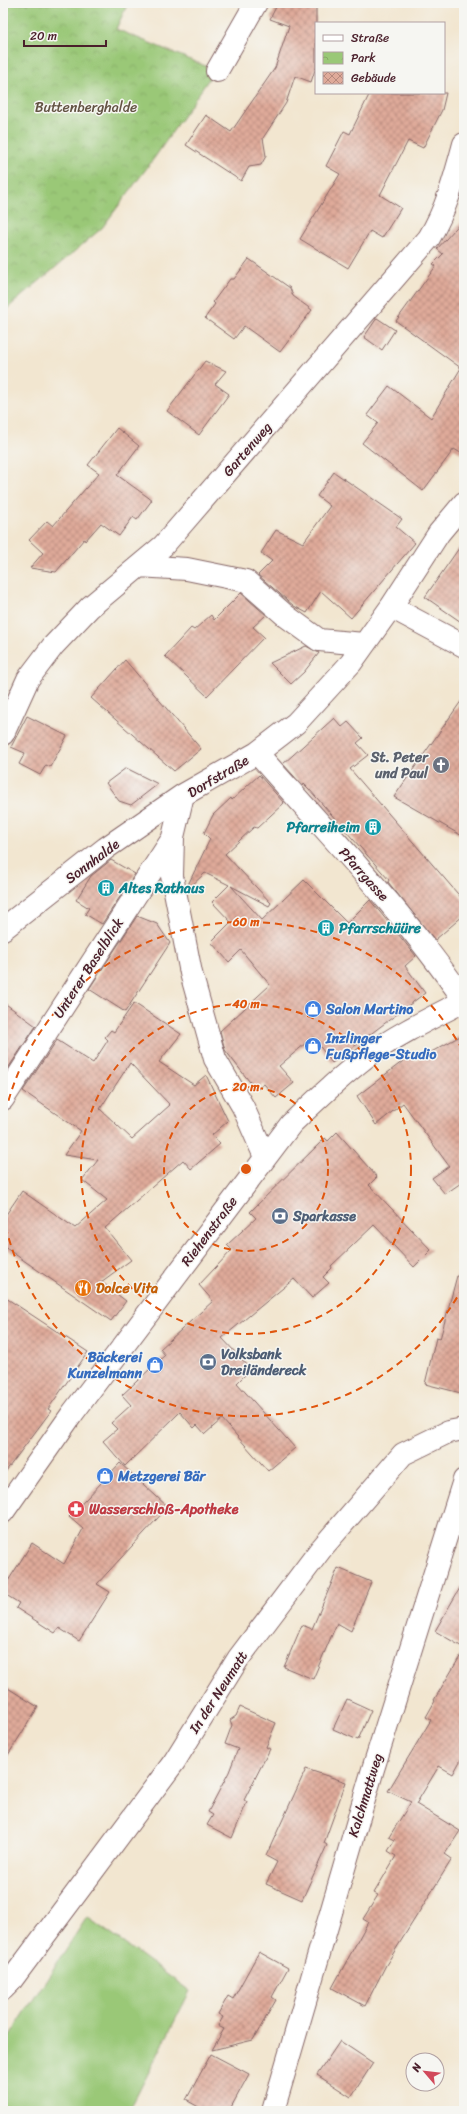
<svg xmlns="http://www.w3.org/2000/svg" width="467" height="2114" font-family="Sriracha,sans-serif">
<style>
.grass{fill:#9ac877;stroke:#727451}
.park{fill:url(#park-crowns);stroke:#727451}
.building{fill:url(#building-cross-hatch);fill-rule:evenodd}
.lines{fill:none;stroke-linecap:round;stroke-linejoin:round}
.minor-casing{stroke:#856565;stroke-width:24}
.minor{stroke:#fff;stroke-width:22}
.ring{fill:none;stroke:#e0560e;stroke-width:2;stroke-dasharray:7 5}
.labels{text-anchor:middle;stroke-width:3;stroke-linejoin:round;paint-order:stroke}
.park-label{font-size:14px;fill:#625242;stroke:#f6f6f2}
.street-label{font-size:14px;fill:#4a1f2b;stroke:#f6f6f2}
.worship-label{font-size:14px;font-weight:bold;fill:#5b616d;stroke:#f6f6f2;text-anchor:end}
.culture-label{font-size:14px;font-weight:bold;fill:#0d838f;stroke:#f6f6f2;text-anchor:start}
.shop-label{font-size:14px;font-weight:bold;fill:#366cbe;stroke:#f6f6f2;text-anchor:start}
.service-label{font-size:14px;font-weight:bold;fill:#4e5e75;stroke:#f6f6f2;text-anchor:start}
.food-label{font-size:14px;font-weight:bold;fill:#c56008;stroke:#f6f6f2;text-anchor:start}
.health-label{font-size:14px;font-weight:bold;fill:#be3a42;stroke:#f6f6f2;text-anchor:start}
.centre{fill:#e0560e;stroke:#f6f6f2;stroke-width:2}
.ring-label{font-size:12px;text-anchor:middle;font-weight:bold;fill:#e0560e;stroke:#f6f6f2;stroke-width:3;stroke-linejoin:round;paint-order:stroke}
</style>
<defs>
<pattern id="park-crowns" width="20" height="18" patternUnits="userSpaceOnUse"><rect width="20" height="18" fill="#9ac877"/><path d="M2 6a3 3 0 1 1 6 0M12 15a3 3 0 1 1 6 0" fill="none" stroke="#86ab67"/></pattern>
<pattern id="building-cross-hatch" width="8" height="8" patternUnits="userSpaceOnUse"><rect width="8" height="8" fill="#dfaa9a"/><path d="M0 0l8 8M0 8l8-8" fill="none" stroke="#b78a7e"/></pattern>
</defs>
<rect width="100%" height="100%" fill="#f6f6f2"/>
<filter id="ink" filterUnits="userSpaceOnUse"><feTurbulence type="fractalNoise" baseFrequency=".025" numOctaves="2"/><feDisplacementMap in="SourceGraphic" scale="8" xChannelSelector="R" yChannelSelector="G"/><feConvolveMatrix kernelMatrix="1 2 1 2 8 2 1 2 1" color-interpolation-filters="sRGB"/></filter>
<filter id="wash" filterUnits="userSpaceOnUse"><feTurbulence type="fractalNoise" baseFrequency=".012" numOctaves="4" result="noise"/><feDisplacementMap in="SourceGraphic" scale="16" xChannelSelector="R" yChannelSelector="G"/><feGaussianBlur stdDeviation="0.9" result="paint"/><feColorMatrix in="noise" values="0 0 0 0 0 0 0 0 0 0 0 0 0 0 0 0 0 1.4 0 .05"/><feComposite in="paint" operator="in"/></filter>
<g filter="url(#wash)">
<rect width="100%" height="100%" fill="#f2e6d0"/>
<path class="grass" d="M87 1917 190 1991 129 2111H3V2046Z"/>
<path class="park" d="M3 3H128L116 29 215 70 155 157 102 228 3 312Z"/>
<g id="blocks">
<path class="building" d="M278 3H316V67L311 82 295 76 286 103 263 138 266 156 261 165 249 167 241 181 186 145 206 115 231 132 275 68 289 26 270 19Z
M370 93H446L442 110 423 148 408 141 380 195 401 208 382 238 370 231 348 268 300 239 340 174 326 166 344 131 350 134Z
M464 219V455L454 449 423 491 362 443 378 423 367 415 389 386 431 418 461 368 396 321 436 266 433 264 443 254 437 249Z
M249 259 290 288 293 296 312 310 280 352 244 326 234 339 205 318 215 304 213 302 230 279H234Z
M377 318 395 330 382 350 364 337Z
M205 361 226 371 215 384 229 394 199 435 167 411Z
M117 428 139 446 117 475 152 500 137 520 133 517 119 536 101 523 85 541 84 539 56 572 30 568 43 553 29 540 47 521 53 526 99 473 88 465Z
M334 472 402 519 396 527 415 543 351 618 321 591 307 613 294 606 258 575 272 561 261 553 276 530 303 543 330 506 317 496Z
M464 541V624L425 597Z
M241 593 266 615 253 627 264 637 207 696 165 656 191 628 194 630 211 615 214 620Z
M306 646 319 653 304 672 291 684 270 663Z
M125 660 201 749 174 771 91 698Z
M464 697V837L394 797Z
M27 716 67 736 50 767 46 765 40 775 19 764 25 753 11 747Z
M334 718 342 727 348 722 363 738 357 743 368 755 350 769 464 901V915L435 940 388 882 389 880 309 789 304 784 303 786 283 764Z
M126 768 158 784 131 805 119 801 106 783Z
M259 775 284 803 257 828 254 827 225 854 271 903 269 906 231 886 262 920 304 880 347 923 370 900 416 956 405 966 425 993 332 1063 313 1037 279 1066 294 1083 276 1098 264 1084 256 1090 225 1050 220 1031 270 985 241 950 229 962 211 942 231 922 212 902 229 885 205 873 188 889 187 887 210 839 204 833 213 815 231 798 232 800Z
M111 860 135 874 102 924 85 914 89 908 76 900 91 876Z
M137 916 157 924 170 943 125 1012 89 989Z
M3 1002 36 1026 3 1076Z
M134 1003 181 1034 159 1062 194 1085 206 1075 228 1121 212 1135 220 1144 191 1169 183 1160 105 1228 131 1260 101 1282 126 1301 111 1321 3 1246V1219L22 1191 75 1228 107 1200 82 1180 98 1160 64 1155 81 1131 23 1091 57 1040 93 1063 108 1040 105 1037 111 1030 114 1032ZM130 1063 170 1105 132 1139 100 1109Z
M464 1034V1187L461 1183 445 1194 432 1178 449 1166 403 1103 376 1125 357 1096 411 1055 415 1061Z
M337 1132 377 1177 369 1185 431 1250 414 1267 374 1225 331 1266 332 1268 323 1277 329 1283 312 1298 294 1279 222 1338 251 1369 237 1383 295 1448 268 1471 222 1419 205 1434 197 1425 194 1428 180 1412 125 1466 103 1441 117 1429 111 1423 131 1405 122 1395 165 1355 160 1349 213 1301 199 1285 232 1250 227 1245 256 1218 250 1212 325 1138 328 1141Z
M457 1276 464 1277V1381L461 1393 425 1384 436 1338 440 1339Z
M3 1296 88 1352 48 1409 51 1411 3 1475Z
M120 1463 168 1507 97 1584 110 1592 79 1641 59 1628 55 1633 16 1608 19 1603 3 1593V1589L32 1543 64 1564 83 1529 69 1517Z
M338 1568 371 1582 351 1631 337 1623 313 1679 284 1667 302 1625 312 1629Z
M464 1581V1648L435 1631Z
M464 1650V1754L453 1774 439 1766 416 1804 460 1831 445 1854 452 1859 386 1965 365 2006 332 1988 368 1922 363 1919 378 1895 374 1893 396 1856 388 1851 395 1840 389 1837 411 1802 388 1791 431 1720 426 1717 435 1701 434 1700Z
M3 1685 38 1707 3 1763Z
M347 1699 371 1710 358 1740 333 1729Z
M240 1707 276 1723 266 1747 270 1749 244 1800 247 1802 232 1838 207 1825 213 1815 208 1812 229 1772 238 1749 225 1744 232 1725 230 1720 236 1716Z
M306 1769 346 1782 324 1843 327 1845 302 1900 266 1884 277 1862 266 1856Z
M259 1952 288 1968 272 1997 276 2000 253 2040 212 2050 224 2029 218 2026 223 2017 218 2014 228 1996 233 1999Z
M340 2041 373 2063 351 2097 317 2075Z
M211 2054 249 2074 229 2111H206L186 2100Z"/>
</g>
</g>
<g filter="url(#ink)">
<use href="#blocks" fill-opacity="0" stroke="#856565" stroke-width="1"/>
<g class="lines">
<g class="minor-casing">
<path id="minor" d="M217 71 256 3
M139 566 187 569 246 581 286 616 319 640 364 644
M391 607 464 646
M3 734 28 679 53 646 90 607 163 546 429 238C447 208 455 177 464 144
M257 753C328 834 403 911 464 1000
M183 795 173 837 172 876 191 973 215 1059 243 1107 265 1157
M3 929 106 848 183 795 257 753 296 723 351 663 391 607 439 533 464 503
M3 1099 173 838
M3 1512 72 1414 291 1124C315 1101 340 1077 366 1057 396 1035 431 1018 464 1001
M3 1989 10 1982 174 1762 238 1659 321 1549 403 1454 448 1432 464 1429
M273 2111 373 1769 464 1480"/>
</g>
<use href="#minor" class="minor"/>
</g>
</g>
<g class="ring">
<circle cx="246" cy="1169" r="82"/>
<circle cx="246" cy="1169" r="165"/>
<path d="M463 1287A247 247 0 0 1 3 1214M3 1124A247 247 0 0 1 463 1051"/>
</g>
<defs>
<g id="church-disc" transform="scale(0.9)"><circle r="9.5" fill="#6b7280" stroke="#f6f6f2"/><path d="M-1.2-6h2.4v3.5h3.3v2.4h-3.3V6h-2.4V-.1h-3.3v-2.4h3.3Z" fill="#fff"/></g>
<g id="building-disc" transform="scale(0.9)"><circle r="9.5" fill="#0f9aa8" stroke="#f6f6f2"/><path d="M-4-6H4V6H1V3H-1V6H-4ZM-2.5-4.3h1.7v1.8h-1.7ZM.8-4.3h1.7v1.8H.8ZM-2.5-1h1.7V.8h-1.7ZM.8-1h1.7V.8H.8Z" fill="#fff"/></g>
<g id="shop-disc" transform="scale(0.9)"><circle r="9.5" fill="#3f7fe0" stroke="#f6f6f2"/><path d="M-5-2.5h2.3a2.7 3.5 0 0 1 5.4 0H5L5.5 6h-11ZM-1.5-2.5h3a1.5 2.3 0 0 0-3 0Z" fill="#fff"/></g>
<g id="bank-disc" transform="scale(0.9)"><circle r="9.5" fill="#5c6f8a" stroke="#f6f6f2"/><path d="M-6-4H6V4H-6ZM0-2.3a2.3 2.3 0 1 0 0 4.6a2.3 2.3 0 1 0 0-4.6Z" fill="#fff"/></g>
<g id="restaurant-disc" transform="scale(0.9)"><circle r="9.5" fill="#e8710a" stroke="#f6f6f2"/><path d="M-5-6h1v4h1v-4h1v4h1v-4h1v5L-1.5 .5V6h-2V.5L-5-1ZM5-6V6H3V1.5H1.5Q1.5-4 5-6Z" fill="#fff"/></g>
<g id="pharmacy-disc" transform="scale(0.9)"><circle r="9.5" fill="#e0444e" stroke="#f6f6f2"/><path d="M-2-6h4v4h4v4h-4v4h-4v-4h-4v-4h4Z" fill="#fff"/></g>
</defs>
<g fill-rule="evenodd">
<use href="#church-disc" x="441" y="765"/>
<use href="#building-disc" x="373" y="827"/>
<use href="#building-disc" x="106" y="888"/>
<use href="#building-disc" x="326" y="928"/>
<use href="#shop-disc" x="313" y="1009"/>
<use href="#shop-disc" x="313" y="1046"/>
<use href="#bank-disc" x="280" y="1216"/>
<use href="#restaurant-disc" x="83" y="1288"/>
<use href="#bank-disc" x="208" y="1362"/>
<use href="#shop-disc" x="155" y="1365"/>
<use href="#shop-disc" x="105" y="1476"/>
<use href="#pharmacy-disc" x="76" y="1509"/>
</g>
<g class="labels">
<g class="park-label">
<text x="86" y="112">Buttenberghalde</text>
</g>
<g class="street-label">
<text transform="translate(247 449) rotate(-49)" y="5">Gartenweg</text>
<text transform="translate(218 776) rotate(-31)" y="5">Dorfstraße</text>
<text transform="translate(92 861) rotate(-37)" y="5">Sonnhalde</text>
<text transform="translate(364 874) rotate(48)" y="5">Pfarrgasse</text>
<text transform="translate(88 968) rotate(-57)" y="5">Unterer Baselblick</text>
<text transform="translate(209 1231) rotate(-53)" y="5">Riehenstraße</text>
<text transform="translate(218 1692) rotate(-57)" y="5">In der Neumatt</text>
<text transform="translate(365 1795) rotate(-73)" y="5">Kalchmattweg</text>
</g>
<g class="worship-label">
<text x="428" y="762">St. Peter<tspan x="428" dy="16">und Paul</tspan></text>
</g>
<g class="culture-label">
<text x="360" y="832" text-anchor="end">Pfarreiheim</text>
<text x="119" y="893">Altes Rathaus</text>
<text x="339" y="933">Pfarrschüüre</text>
</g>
<g class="shop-label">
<text x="326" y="1014">Salon Martino</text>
<text x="326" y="1043">Inzlinger<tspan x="326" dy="16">Fußpflege-Studio</tspan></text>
<text x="142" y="1362" text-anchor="end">Bäckerei<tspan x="142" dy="16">Kunzelmann</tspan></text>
<text x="118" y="1481">Metzgerei Bär</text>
</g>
<g class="service-label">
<text x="293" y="1221">Sparkasse</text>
<text x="221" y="1359">Volksbank<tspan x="221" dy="16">Dreiländereck</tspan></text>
</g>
<g class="food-label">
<text x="96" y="1293">Dolce Vita</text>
</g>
<g class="health-label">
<text x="89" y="1514">Wasserschloß-Apotheke</text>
</g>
</g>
<circle cx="246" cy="1169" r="6" class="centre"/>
<g class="ring-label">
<text x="246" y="926">60 m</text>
<text x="246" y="1008">40 m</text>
<text x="246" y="1091">20 m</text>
</g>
<rect width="467" height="2114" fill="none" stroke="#f6f6f2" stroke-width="16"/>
<rect x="315" y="22" width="130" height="72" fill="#f6f6f2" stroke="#b1a0a2"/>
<rect x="323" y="35" width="20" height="6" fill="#ffffff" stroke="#b1a0a2"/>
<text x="351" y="42" font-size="12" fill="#4a1f2b">Straße</text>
<rect x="323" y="52" width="20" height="12" fill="url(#park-crowns)" stroke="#b1a0a2"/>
<text x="351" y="62" font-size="12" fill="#4a1f2b">Park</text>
<rect x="323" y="72" width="20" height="12" fill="url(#building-cross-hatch)" stroke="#b1a0a2"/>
<text x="351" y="82" font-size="12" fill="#4a1f2b">Gebäude</text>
<g transform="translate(425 2072) rotate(298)"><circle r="19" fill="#f6f6f2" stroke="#b1a0a2"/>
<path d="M0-3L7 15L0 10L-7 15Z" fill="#d1495b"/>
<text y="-6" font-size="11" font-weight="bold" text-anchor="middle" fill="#4a1f2b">N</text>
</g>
<path d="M24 40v6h82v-6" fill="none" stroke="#4a1f2b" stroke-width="2"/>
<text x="30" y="40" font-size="12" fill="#4a1f2b" stroke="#f6f6f2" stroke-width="3" paint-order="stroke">20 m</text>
</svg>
